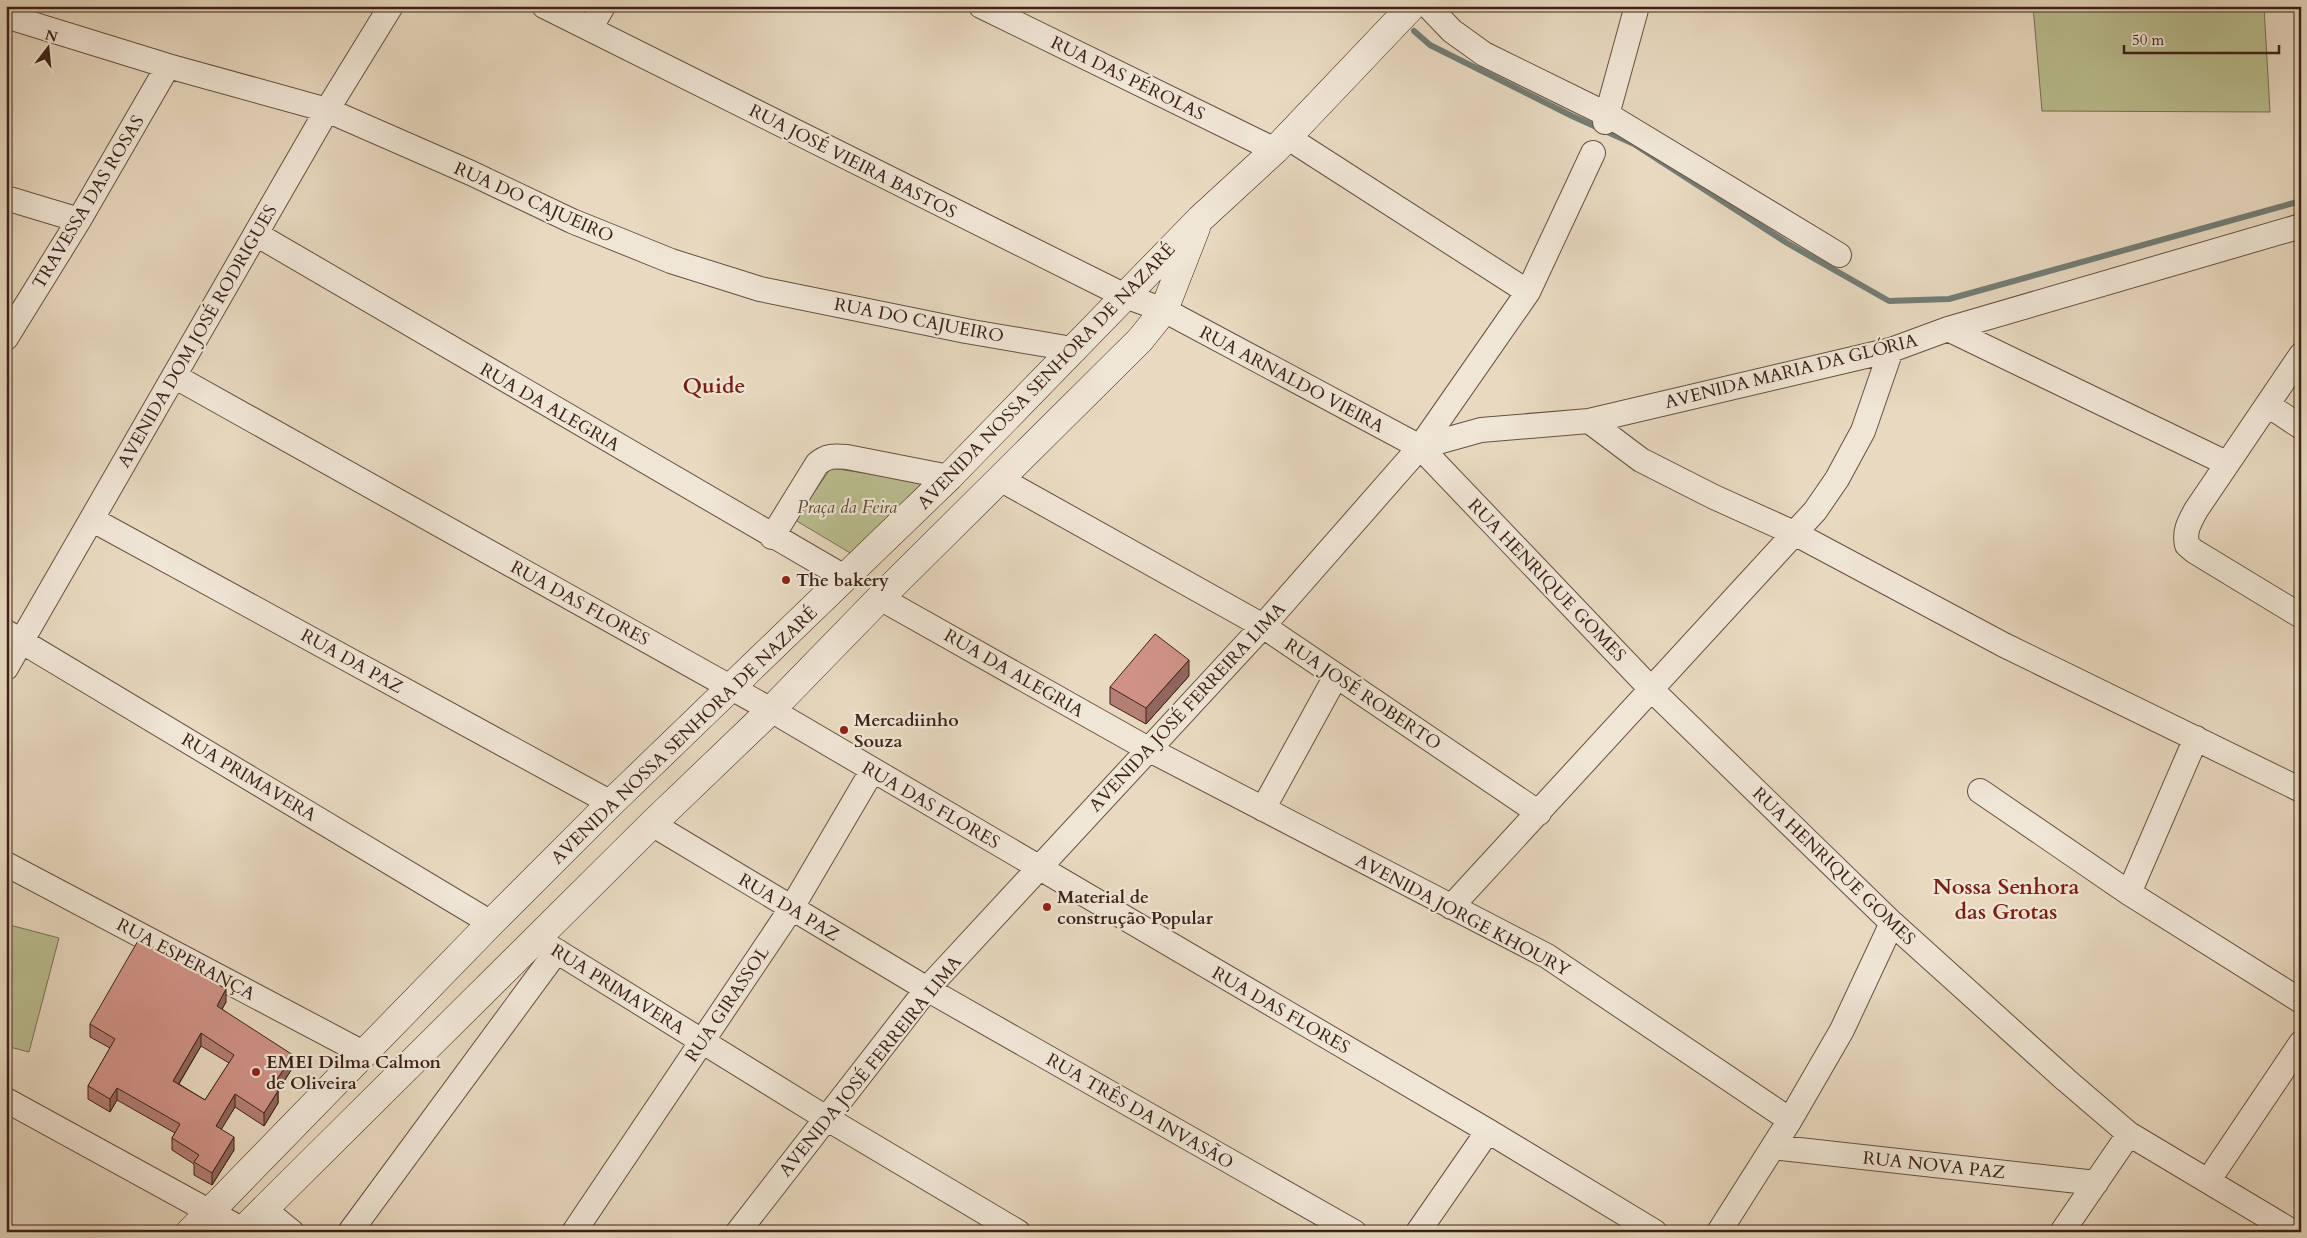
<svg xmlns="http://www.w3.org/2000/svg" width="2307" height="1238" font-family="Cardo,serif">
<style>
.green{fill:#babe90;stroke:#7b7054}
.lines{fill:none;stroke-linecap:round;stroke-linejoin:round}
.stream{stroke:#737d75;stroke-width:6}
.street-casing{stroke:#675041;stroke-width:26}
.secondary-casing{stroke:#3c2217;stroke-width:29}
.street{stroke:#f0e6d6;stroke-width:24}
.secondary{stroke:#f0e6d6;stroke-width:28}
.wall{fill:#b37e74;stroke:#3c2217;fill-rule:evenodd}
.shaded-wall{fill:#92665e;stroke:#3c2217}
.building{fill:#d09287;stroke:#3c2217;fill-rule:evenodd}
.poi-dot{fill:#8f2418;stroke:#f0e6d6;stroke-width:2}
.labels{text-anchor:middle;stroke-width:4.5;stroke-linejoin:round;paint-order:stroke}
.street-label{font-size:18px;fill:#3c2217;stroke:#f0e6d6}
.park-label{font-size:18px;font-style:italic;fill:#5c4935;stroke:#f0e6d6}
.poi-label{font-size:18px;font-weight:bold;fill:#3c2217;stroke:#f0e6d6;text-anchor:start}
.district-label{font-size:22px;font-weight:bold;fill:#7a1f14;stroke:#f0e6d6}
</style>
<rect width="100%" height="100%" fill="#e8d9c0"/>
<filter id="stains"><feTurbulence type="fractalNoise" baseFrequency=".004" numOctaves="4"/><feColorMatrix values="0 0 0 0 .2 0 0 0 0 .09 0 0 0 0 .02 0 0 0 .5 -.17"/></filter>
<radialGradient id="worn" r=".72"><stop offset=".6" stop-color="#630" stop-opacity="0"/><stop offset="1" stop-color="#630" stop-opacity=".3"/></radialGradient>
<path class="green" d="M2033 6H2264L2270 112 2042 111Z
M831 468 923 482 852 554 795 520Z
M6 924 59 938 29 1052 6 1046Z"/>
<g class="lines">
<path class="stream" d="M1414 31 1430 45 1572 116 1634 144 1787 243 1889 301 1949 299 2301 201"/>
<g class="street-casing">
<path id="street" d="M544 6 1125 296 1164 310 1420 447 1652 690 1892 923 2066 1080 2129 1134 2293 1232
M981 6 1275 150
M1428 6 1452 31 1484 54 1608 115 1839 255
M6 16 168 66 327 110 471 173 572 221 671 261 760 289 966 331 1072 349
M590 29 603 6
M1605 122 1637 6
M1287 137 1528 292
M6 198 79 220
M256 234 846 578
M1948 329 2226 463
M6 338 79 220 168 66
M2301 355 2196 510C2189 523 2184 531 2187 545L2194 551 2301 616
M174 376 771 710 1488 1131 1655 1232
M2268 405 2301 427
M1589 421 1641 460 1714 497 1796 534 2004 645 2301 790
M1420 447 1481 430 1589 421 1891 350 1948 329 2301 226
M1000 479 1263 626 1539 813
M93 520 611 803
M772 537 817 464C827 455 835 456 847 457L949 477
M880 598 1148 749 1547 956 1790 1120
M6 632 491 923
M6 668 327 110 391 6
M1980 791 2129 893 2301 1001
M1263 809 1336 676
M652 824 927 989 1354 1232
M6 864 365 1054
M2129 893 2196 738
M1451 907 1815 511 1837 479 1863 431 1891 350
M537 939 826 1118 1018 1232
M6 1100 243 1230
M1773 1147 2096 1183
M2208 1181 2301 1043
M265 1210 292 1232
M350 1232 557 951
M574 1232 791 909 872 771
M738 1232 927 989 1263 626 1420 447 1528 292 1593 153
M1418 1232 1488 1131
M1719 1232 1790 1120 1842 1030 1892 923
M2062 1232 2129 1134"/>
</g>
<g class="secondary-casing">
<path id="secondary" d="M190 1232 491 923 611 803 949 477 1200 219 1275 150 1412 6
M241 1232 652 824 771 710 880 598 1140 340 1164 310 1196 228"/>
</g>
<use href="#street" class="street"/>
<use href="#secondary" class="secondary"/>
</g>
<path class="wall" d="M1189 676 1146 724 1110 704V687Z
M226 1002 222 1009 293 1067 278 1091V1103L264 1126 235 1107 221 1129 234 1150 212 1185 194 1175V1164L172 1150V1138L175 1133 117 1100 110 1112 88 1099V1086L110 1048 90 1037V1024ZM201 1046 229 1063 205 1100 179 1084Z"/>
<path class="shaded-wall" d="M1189 660V676L1146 724V708Z
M226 989V1002L217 1018V1006Z
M201 1033V1046L173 1093V1081Z
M293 1055V1067L272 1100V1087Z
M117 1088V1100L110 1112V1099Z
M278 1091V1103L264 1126V1113Z
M235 1094V1107L216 1138V1126Z
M234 1137V1150L212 1185V1173Z"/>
<path class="building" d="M1155 634 1189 660 1146 708 1110 687Z
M139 939 226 989 217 1006 293 1055 272 1087 278 1091 264 1113 235 1094 216 1126 234 1137 212 1173 194 1162 199 1155 172 1138 180 1124 117 1088 110 1099 88 1086 115 1039 90 1024ZM201 1033 234 1055 205 1100 173 1081Z"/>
<g class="poi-dot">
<circle cx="786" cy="580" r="5"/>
<circle cx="844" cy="730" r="5"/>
<circle cx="1047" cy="907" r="5"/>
<circle cx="256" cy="1072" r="5"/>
</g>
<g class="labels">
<g class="street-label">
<text transform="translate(1128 78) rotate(26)" y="6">RUA DAS PÉROLAS</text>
<text transform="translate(853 161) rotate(27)" y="6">RUA JOSÉ VIEIRA BASTOS</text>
<text transform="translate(88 202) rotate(-59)" y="6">TRAVESSA DAS ROSAS</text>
<text transform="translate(534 202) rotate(24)" y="6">RUA DO CAJUEIRO</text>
<text transform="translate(919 320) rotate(11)" y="6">RUA DO CAJUEIRO</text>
<text transform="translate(197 336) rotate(-60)" y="6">AVENIDA DOM JOSÉ RODRIGUES</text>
<text transform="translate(1791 371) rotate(-14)" y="6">AVENIDA MARIA DA GLÓRIA</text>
<text transform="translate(1046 376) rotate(-46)" y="6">AVENIDA NOSSA SENHORA DE NAZARÉ</text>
<text transform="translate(1292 379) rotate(28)" y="6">RUA ARNALDO VIEIRA</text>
<text transform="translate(550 407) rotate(30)" y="6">RUA DA ALEGRIA</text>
<text transform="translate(1547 580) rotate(46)" y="6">RUA HENRIQUE GOMES</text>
<text transform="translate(580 603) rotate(29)" y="6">RUA DAS FLORES</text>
<text transform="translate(352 661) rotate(29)" y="6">RUA DA PAZ</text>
<text transform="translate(1014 673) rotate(30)" y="6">RUA DA ALEGRIA</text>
<text transform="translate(1363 694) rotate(34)" y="6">RUA JOSÉ ROBERTO</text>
<text transform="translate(1187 707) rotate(-47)" y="6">AVENIDA JOSÉ FERREIRA LIMA</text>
<text transform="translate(684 735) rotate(-44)" y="6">AVENIDA NOSSA SENHORA DE NAZARÉ</text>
<text transform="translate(249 777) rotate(31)" y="6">RUA PRIMAVERA</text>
<text transform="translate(931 805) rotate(30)" y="6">RUA DAS FLORES</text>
<text transform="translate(1834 866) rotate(44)" y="6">RUA HENRIQUE GOMES</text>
<text transform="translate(789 907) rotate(31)" y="6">RUA DA PAZ</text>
<text transform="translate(1463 915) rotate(28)" y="6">AVENIDA JORGE KHOURY</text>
<text transform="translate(186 959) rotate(28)" y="6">RUA ESPERANÇA</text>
<text transform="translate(618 989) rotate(32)" y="6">RUA PRIMAVERA</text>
<text transform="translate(727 1004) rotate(-56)" y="6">RUA GIRASSOL</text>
<text transform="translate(1281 1010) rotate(30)" y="6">RUA DAS FLORES</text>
<text transform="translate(870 1066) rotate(-51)" y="6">AVENIDA JOSÉ FERREIRA LIMA</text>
<text transform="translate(1140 1111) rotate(30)" y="6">RUA TRÊS DA INVASÃO</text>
<text transform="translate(1934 1165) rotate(6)" y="6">RUA NOVA PAZ</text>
</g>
<g class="park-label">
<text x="847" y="513">Praça da Feira</text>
</g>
<g class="poi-label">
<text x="796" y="586">The bakery</text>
<text x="854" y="726">Mercadiinho<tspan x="854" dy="21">Souza</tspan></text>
<text x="1057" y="903">Material de<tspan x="1057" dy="21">construção Popular</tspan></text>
<text x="266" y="1068">EMEI Dilma Calmon<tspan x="266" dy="21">de Oliveira</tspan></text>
</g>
<g class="district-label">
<text x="714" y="393">Quide</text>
<text x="2006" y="894">Nossa Senhora<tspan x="2006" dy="25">das Grotas</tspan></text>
</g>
</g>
<rect width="2307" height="1238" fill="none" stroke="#e8d9c0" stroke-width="25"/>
<rect x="8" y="8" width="2292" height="1223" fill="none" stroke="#3c2217" stroke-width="2.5"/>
<rect x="12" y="12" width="2282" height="1213" fill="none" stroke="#3c2217"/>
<g transform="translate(48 48) rotate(16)" stroke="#f0e6d6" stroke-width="4" paint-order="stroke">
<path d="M0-4L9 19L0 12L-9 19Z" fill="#3c2217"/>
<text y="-8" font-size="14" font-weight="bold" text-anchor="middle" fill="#3c2217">N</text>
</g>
<path d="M2124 45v8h155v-8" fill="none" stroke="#3c2217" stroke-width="2.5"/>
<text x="2132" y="45" font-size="15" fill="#3c2217" stroke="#f0e6d6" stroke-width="4" paint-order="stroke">50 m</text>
<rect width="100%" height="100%" filter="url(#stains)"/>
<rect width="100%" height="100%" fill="url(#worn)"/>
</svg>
